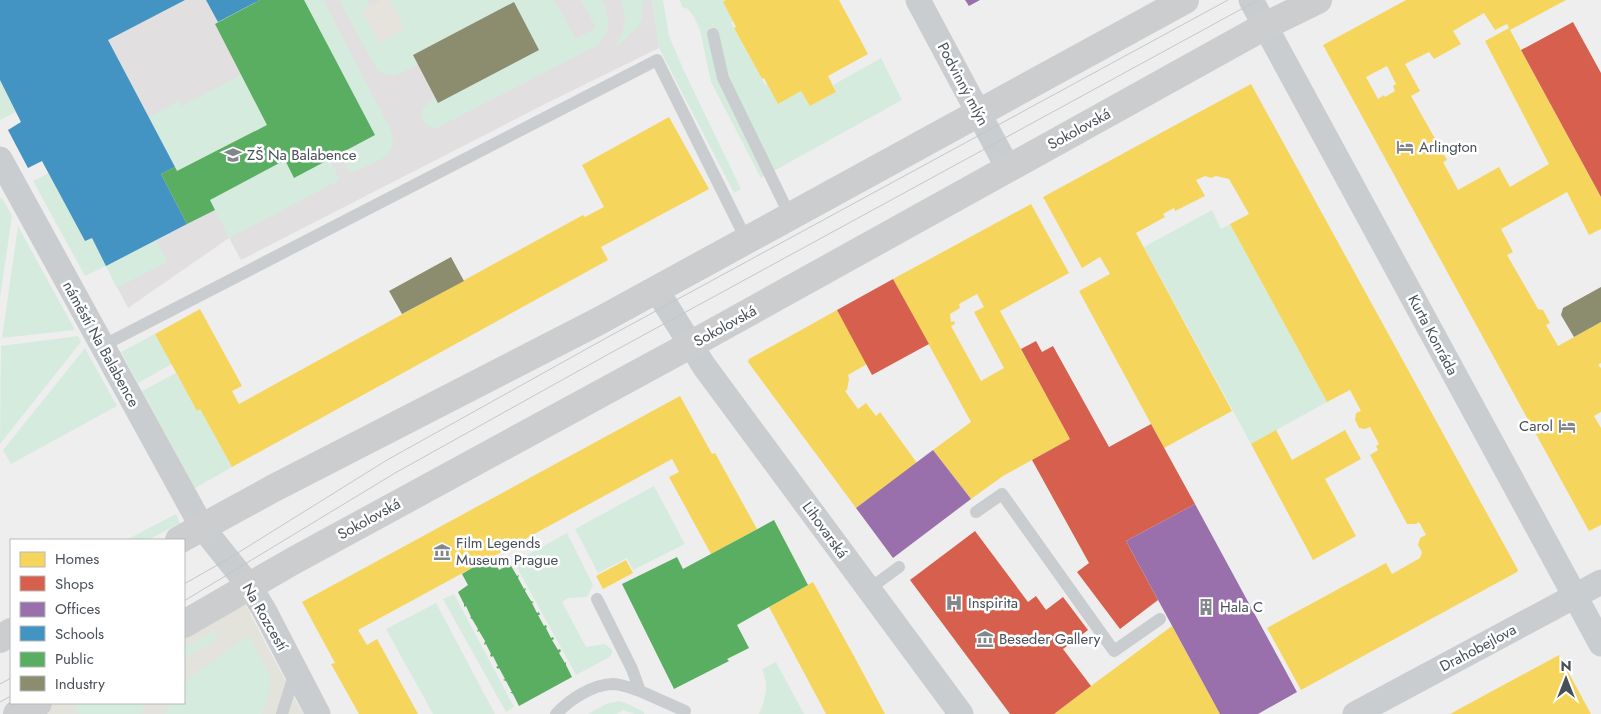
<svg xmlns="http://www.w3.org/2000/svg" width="1601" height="714" font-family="Jost,sans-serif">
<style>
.commercial{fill:#e3e2db}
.education{fill:#e1dfdf}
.green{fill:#d5ebde}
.sand{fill:#e6e3dd}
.homes{fill:#f6d55c;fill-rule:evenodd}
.shops{fill:#d6604d}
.offices{fill:#9970ab}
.schools{fill:#4393c3}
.public{fill:#5aae61}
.industry{fill:#8c8c6e}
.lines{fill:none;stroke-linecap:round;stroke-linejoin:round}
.lane{stroke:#cacdcf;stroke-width:12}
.street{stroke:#cacdcf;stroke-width:25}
.secondary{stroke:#cbcdcf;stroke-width:28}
.tram{stroke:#c4c6c8;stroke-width:1}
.labels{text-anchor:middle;stroke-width:5;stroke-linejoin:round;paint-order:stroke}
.street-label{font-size:15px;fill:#475058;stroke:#fff}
.poi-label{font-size:15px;fill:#475058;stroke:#fff;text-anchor:start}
</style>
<rect width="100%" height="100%" fill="#efeeee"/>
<path class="commercial" d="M244 602 303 714H35L56 703H184V634Z"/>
<path class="education" d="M0 0H652L659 48 549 102 241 260 229 238 128 308 92 239 85 241 42 161 28 168 8 130 21 122 0 80Z"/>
<path class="green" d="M304 0H323L389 126C402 157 379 160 356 171L351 172 349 171 340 154 375 135Z
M339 0H367L370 6 362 11 404 29 389 0H554L576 39 596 28 581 0H602C609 17 613 30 598 45L435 129C414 121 419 108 435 98L438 103 514 2 413 55 418 64C405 71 388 83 376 68Z
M620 0H643L642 19 638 27 614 49C625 30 628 21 620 0Z
M652 0H663L669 36 684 71 741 189 734 193 659 48Z
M680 0H726L723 2 733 21 731 23 765 85 768 84 778 104 801 91 810 106 836 92 833 85 881 58 902 100 761 178 711 82 700 30 694 17 688 9 682 7Z
M241 75 267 125 177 171 149 117 179 101 182 106Z
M0 80 16 112 0 120Z
M330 159 339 178 338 181 229 238 210 200 285 160 295 177Z
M49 173 85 241 92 238 106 266 156 240 167 262 117 288 106 266 85 276 33 181Z
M2 198 12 216 0 298V199Z
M1212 210 1221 229 1230 224 1327 402 1251 444 1144 247Z
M18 226 75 330 2 338Z
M155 334 172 364 138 383 121 352Z
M78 336 81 342 0 444 1 346Z
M85 348 117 406 11 464 3 450Z
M176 373 197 411 200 409 232 467 195 488 142 391Z
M654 486 685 544 633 570 627 558 598 573 575 529Z
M176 514 180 523 148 540H126Z
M567 533 593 585 587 597 568 598 562 602 586 647 605 644 612 650V654L608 658 576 675 514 562Z
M454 594 514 707 506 712 443 599Z
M436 603 495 714H433L386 629Z
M211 633H216C218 637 216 639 213 642L184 658V649Z
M244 638H250L270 675 271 685 262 714H163L170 703H184V682Z
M776 662 804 714H759C766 697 769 686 762 669Z
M619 701 626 703 644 712V714H634L624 710 615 714H588L606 704Z
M83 703H147L140 714H79L75 707Z"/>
<path class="sand" d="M381 0H389L404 29 379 43 362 10Z"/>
<path class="homes" d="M726 0H839L868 54 828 76 836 92 810 106 801 91 778 104 764 78 762 79 734 28 736 27 723 2Z
M1406 0H1566L1510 30 1601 197V229L1589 235 1567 192 1501 229 1513 252 1507 255 1538 309 1543 310 1550 323 1546 325 1558 346 1601 322V363L1598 365 1601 368V412L1594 416 1601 428V525L1589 531 1323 45ZM1484 13 1495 30 1507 24 1509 28 1485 41 1549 164 1510 187 1499 167 1458 190 1443 162 1447 160 1411 96 1420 91 1405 64 1429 52 1434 59 1461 44 1453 31ZM1387 66 1396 84 1393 86 1395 91 1385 97 1384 95 1378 99 1366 77Z
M1251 84 1518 570 1517 572 1301 690 1267 628 1386 563 1392 574 1420 558 1422 552 1418 545 1420 538 1426 535 1419 522 1416 524H1407L1370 455 1378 450 1376 446 1379 444 1370 427 1365 429 1359 428 1355 420 1356 413 1361 411 1350 390 1327 402 1230 224 1249 214 1229 179 1216 176 1211 178 1205 176 1196 180 1205 196 1175 211 1174 208 1163 214 1165 217 1136 233 1232 411 1164 448 1079 291 1110 274 1100 257 1082 268 1043 197Z
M669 117 709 189 601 247 608 260 232 467 200 409 197 411 155 334 200 309 242 386 232 391 239 404 583 215 585 217 604 207 582 165Z
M1031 204 1069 273 1000 311 1070 439 1003 476 971 499 933 450 971 422 893 279ZM977 294 984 307 974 312 1004 368 981 381 951 326 955 324 954 321 951 322 950 314 960 308 959 304Z
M837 310 867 364 848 375 849 379 847 390 845 391 858 409 866 403 876 416 880 412 917 463 856 508 748 362 749 359Z
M680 396 712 454 715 453 757 529 711 554 669 477 679 472 672 459 358 630 367 645 377 639 418 714H359L331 664 335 663 302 602Z
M1276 430 1292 460 1345 430 1361 459 1325 479 1356 536 1313 560 1251 444Z
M626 560 633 573 603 589 596 576Z
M813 582 855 658 885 714H826L769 607Z
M1172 626 1220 714H1054L1091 686Z
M1559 655 1591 714H1450Z"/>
<path class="shops" d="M1573 22 1601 73V197L1521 50Z
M893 279 929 344 872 375 837 310Z
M1036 341 1042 352 1053 346 1109 447 1151 424 1195 504 1126 541 1158 600 1120 629 1077 572 1089 563 1032 460 1070 439 1021 349Z
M975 531 1028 602 1036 596 1046 610 1063 597 1088 630 1063 649 1091 686 1054 714H1010L910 580Z"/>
<path class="offices" d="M965 0H980L969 6Z
M933 450 971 499 893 558 856 508Z
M1195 504 1297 692 1258 714H1220L1126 541Z"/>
<path class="schools" d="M0 0H185L108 40 175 167 161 174 187 224 106 266 92 238 85 241 42 161 28 168 8 130 21 122 0 80Z
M206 0H260L218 22Z"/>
<path class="public" d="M260 0H304L375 135 294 178 285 160 210 200 215 210 187 224 161 174 175 167 177 171 267 125 215 24Z
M774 520 808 585 737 625 749 648 727 659 729 661 674 689 622 584 677 557 683 569Z
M492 556 499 570 510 564 517 576 519 575 518 578 524 589 526 588 525 591 531 601 534 602 532 603 537 613 539 612 540 615H538L544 626 546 625 547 627 546 628 551 638 553 637 554 639 552 640 558 650 560 649 561 651 559 653 565 663 566 662V665L572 677 519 706 513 694 510 692H512L506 681 503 680 505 679 499 668 498 669 496 667 498 666 493 656 491 657 490 655 491 654 486 644 484 645 485 641 479 631 477 632 478 629 472 619 470 618 471 617 466 606 464 607V604L458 592 468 585 462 574Z"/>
<path class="industry" d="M514 2 539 50 438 103 413 55Z
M451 257 464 281 402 314 389 291Z
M1601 287V322L1574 337 1561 315 1563 308Z"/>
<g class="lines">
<path class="lane" d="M713 34 723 78 790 216
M102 346 657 60 747 241
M976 512 1002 494 1114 651 1160 619
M869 589 899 567
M597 599 632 669 640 691 685 711
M282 714 295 672
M556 714C570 699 592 685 612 684 622 684 631 688 640 691"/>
<path class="street" d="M918 0 1008 168
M1251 0 1601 644
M0 159 202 527 250 587 264 610 318 714
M656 289 704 366 961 714
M1355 714 1601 582"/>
<path class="secondary" d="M179 540 274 488 599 321 1185 0
M184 624 293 561 690 345 1265 26 1318 0
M0 639 11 632
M17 714 38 703"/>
<path class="tram" d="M184 584 228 559 387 460 608 337 1228 0
M184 601 395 473 616 350 1258 0
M0 684 11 678
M0 702 11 696"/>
</g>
<defs>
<g id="hotel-bare" transform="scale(1.35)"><path d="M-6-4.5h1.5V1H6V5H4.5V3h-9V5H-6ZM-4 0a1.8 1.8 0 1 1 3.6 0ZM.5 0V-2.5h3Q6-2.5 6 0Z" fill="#82878c" stroke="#fff" stroke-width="2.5" paint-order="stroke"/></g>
<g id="school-bare" transform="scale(1.35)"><path d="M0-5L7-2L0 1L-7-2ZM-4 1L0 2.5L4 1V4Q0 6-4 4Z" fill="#82878c" stroke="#fff" stroke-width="2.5" paint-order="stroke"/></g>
<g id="museum-bare" transform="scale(1.35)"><path d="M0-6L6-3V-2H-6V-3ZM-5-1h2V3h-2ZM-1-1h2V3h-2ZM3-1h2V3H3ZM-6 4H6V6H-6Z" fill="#82878c" stroke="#fff" stroke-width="2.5" paint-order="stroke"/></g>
<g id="hospital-bare" transform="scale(1.35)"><path d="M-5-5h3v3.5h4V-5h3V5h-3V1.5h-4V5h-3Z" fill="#82878c" stroke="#fff" stroke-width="2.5" paint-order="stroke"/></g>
<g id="building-bare" transform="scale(1.35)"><path d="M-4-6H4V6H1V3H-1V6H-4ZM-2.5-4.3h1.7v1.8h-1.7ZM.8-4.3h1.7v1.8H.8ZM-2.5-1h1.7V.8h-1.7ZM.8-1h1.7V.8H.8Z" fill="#82878c" stroke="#fff" stroke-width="2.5" paint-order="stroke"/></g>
</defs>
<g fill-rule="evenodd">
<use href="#hotel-bare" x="1405" y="147"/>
<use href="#school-bare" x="233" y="155"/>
<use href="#hotel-bare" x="1567" y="426"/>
<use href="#museum-bare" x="442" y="552"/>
<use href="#hospital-bare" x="954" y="603"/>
<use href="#building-bare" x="1206" y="607"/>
<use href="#museum-bare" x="985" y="639"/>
</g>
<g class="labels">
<g class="street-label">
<text transform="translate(963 84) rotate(62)" y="5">Podvinný mlýn</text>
<text transform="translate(1079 129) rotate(-29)" y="5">Sokolovská</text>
<text transform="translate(725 326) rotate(-29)" y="5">Sokolovská</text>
<text transform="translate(1433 335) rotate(62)" y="5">Kurta Konráda</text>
<text transform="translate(101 344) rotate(61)" y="5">náměstí Na Balabence</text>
<text transform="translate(369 519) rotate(-29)" y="5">Sokolovská</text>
<text transform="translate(825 530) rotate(54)" y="5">Lihovarská</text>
<text transform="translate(265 617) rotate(60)" y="5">Na Rozcestí</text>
<text transform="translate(1478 648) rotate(-28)" y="5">Drahobejlova</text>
</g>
<g class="poi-label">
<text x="1419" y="152">Arlington</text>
<text x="247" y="160">ZŠ Na Balabence</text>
<text x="1553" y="431" text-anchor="end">Carol</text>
<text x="456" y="548">Film Legends<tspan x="456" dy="17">Museum Prague</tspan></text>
<text x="968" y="608">Inspirita</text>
<text x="1220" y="612">Hala C</text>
<text x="999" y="644">Beseder Gallery</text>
</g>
</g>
<rect x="10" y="539" width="175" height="165" fill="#ffffff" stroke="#b5b9bc"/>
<rect x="20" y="552" width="25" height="15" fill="#f6d55c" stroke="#b5b9bc"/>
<text x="55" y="564" font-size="15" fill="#475058">Homes</text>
<rect x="20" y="576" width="25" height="15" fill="#d6604d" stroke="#b5b9bc"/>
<text x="55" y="589" font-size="15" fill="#475058">Shops</text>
<rect x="20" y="602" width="25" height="15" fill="#9970ab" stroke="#b5b9bc"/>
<text x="55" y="614" font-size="15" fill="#475058">Offices</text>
<rect x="20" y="626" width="25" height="15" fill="#4393c3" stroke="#b5b9bc"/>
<text x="55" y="639" font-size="15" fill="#475058">Schools</text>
<rect x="20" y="652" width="25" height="15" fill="#5aae61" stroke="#b5b9bc"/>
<text x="55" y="664" font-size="15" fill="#475058">Public</text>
<rect x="20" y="676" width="25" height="15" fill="#8c8c6e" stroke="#b5b9bc"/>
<text x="55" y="689" font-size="15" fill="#475058">Industry</text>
<g transform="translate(1566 679)" stroke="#ffffff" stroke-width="4" paint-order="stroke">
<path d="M0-4L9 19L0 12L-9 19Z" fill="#475058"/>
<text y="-8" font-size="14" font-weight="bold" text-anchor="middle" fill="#475058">N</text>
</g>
</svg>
